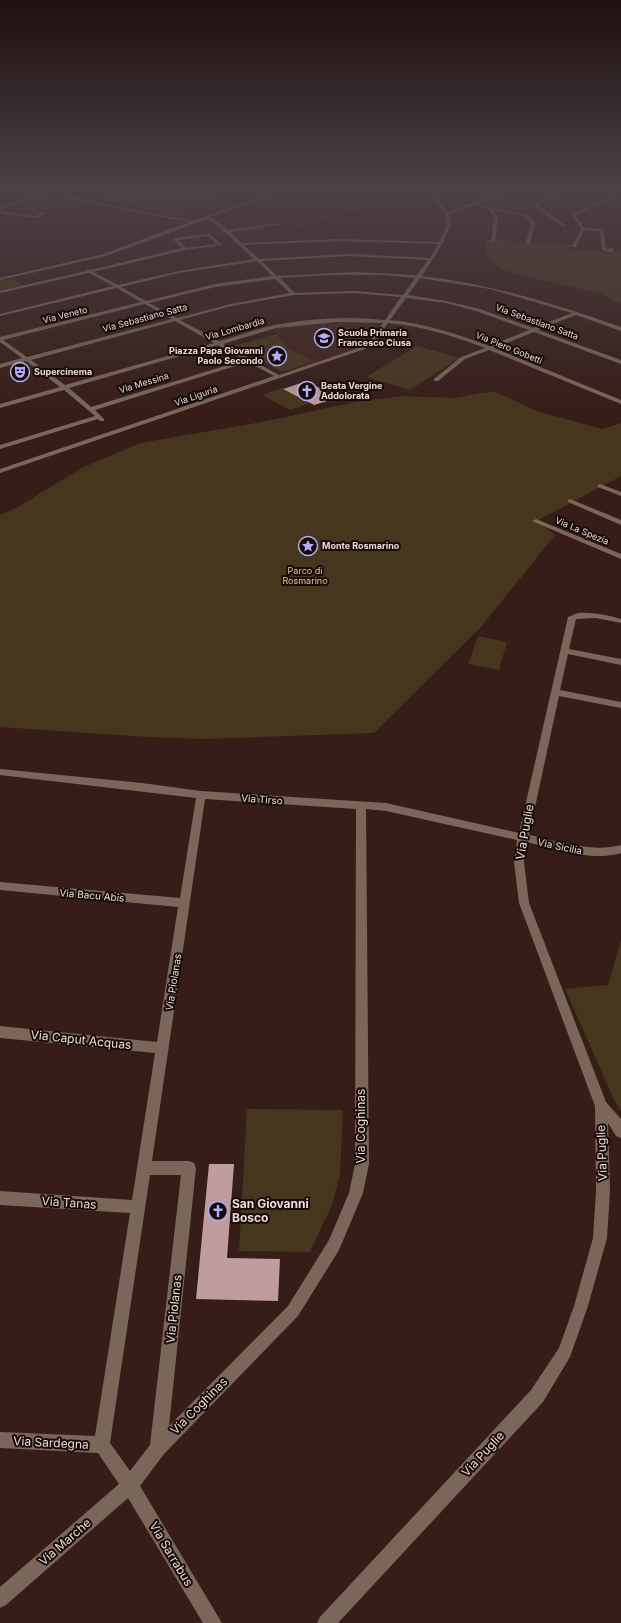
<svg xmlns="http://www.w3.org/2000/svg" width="621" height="1623" font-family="Inter,sans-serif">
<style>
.built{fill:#43241c}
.green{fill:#46361d}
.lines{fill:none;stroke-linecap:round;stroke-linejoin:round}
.stream{stroke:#220010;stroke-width:1.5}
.building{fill:#bf9c9e}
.minor{fill:#7b675a;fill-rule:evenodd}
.labels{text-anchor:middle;stroke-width:4;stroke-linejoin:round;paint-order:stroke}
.far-street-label{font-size:9px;fill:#eddbd6;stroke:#160b08}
.far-poi-label{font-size:9px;font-weight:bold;fill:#eddbd6;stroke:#160b08;text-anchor:start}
.far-park-label{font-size:9px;fill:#f7c982;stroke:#160b08}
.street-label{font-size:10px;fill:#eddbd6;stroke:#160b08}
.near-street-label{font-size:12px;fill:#eddbd6;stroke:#160b08}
.near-poi-label{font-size:12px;font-weight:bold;fill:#eddbd6;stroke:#160b08;text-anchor:start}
</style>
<rect width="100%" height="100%" fill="#361d17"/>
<path class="built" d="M114 187H251L176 214 89 195Z
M356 322 380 323 366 341 357 347 315 362 289 349 273 329 309 323Z"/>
<path class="green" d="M124 187H165L125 200 100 194Z
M484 239 572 245 571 250 621 251V304L601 294 582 289 528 277 501 269 488 256Z
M12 279 23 285 0 291V281Z
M276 334 289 349 315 362 282 372 234 346Z
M417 346 459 358 410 390 366 377Z
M282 388 310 403 290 410 262 395Z
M496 392 539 412 603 429 621 423V476L537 521 555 535 481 627 374 733 206 739 147 737 0 727V515L16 508 82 468 140 443 262 422 355 402 402 396 455 398 481 393Z
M478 636 507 642 499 670 468 664Z
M621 940V1111L615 1102 565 989 608 985Z
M247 1109 343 1110 340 1174 332 1205 310 1252 239 1251Z"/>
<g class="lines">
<path class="stream" d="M54 187 55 192 61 195
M81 197 186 220
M294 232 328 221 398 203H470"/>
</g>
<path class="building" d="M307 381 337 398 314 405 283 389Z
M209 1164H234L227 1258 280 1259 278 1301 196 1299Z"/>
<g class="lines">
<path class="minor" d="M62 187H66L67 192 75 197 84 200 193 221 288 187H292L211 217 228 230 279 223 281 224 231 232 242 243 341 239 439 242 447 224 445 213 423 187H427L448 212 514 187H518L478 204 509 212 527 214 535 223 530 244 526 243 531 223 525 216 493 210 498 217 495 241 493 242 491 241 494 217 488 209 474 205 449 214 451 224 443 243 422 276C491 284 555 304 621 327V331L576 315 538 330 621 360V364L534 332 494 348 621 400V404L489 350 465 359 438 381H434V379L461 357 485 348C453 336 422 326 388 323L374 343 365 349 0 473V469L274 376 248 362 95 410 104 419V421H100L98 419 0 449V445L95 416 64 390 0 408V404L60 387 26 361 0 368V364L22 358 0 342V337L141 302 117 288 0 316V314L113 286 89 273 0 293V291L85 271 87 269 90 270 182 248 173 239 175 238 209 234 222 245 185 250 93 272 118 285 179 271 254 259 226 233H222V231H224L208 219 106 256 0 280V278L103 254 189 222 73 199 50 197H35L0 210V208L35 195 69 197 64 193ZM208 236 217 244 186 248 178 240ZM341 241 438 244 430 258 350 254 259 259 244 245ZM350 256 428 260 417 275 355 272 277 276 262 261ZM257 261 272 276 215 284 146 301 121 287 179 273ZM326 275H384L415 278 403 295 354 291 295 293 280 278ZM420 278 490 289 572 313 533 328 480 309 446 301 408 295ZM275 279 290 293 231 304 177 318 149 303 215 287ZM354 293 401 297 385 320C349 316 311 318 275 325 256 329 238 336 219 341L180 320 231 306 294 295ZM406 298 446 303 476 311 529 330 489 346C457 334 425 323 390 320ZM145 304 172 319 27 357 3 340ZM175 321 214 343 65 385 31 360ZM337 322 383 323 370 341 361 347 279 375 223 344 276 328ZM218 345 244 360 91 407 69 388Z
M571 187H575L539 203 541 207 565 225 564 227 538 209 535 203Z
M621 192V194L575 215 584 228 603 229 606 249 613 248V252L602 250 600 231 584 230 576 247H572L581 229 572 214Z
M0 211 35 216 43 212 46 213 36 218 0 213Z
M600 484 621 492V496L598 487 597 486Z
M570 499 621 520V525L568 502V500Z
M536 519 621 554V559L534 522 532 521Z
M578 613C593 612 607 615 621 619V623L596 618 576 619 569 649 621 659V665L568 654 560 690 621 702V708L559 696 529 835C558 841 591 853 621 845V853C591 862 557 849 527 842L524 862 529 903 606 1102 621 1119V1138L616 1136 608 1123 610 1191 607 1238 588 1306 570 1357 543 1402 338 1623H317L320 1617 531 1390 559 1348 574 1306 593 1238 596 1191 595 1106 519 903 514 862 517 840 386 811 366 809 369 1164 363 1193 339 1250 298 1316 164 1454 140 1486 222 1623H203L128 1498 6 1605 0 1608V1587L119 1484 98 1453 0 1448V1432L95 1436 130 1213 0 1205V1191L132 1200 155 1053 0 1038V1026L157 1042 178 907 0 890V882L180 898 196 798 0 775V769L142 783 201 791 386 803 519 833 568 617ZM205 799 356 809 355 1164 349 1193 329 1240 288 1306 169 1426 196 1168 194 1163 189 1161H152ZM150 1175H181L150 1445 130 1471 110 1443Z"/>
</g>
<linearGradient id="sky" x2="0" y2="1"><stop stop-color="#1e100d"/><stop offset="0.45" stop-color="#4c4047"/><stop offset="1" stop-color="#4c4047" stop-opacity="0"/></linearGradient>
<rect width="621" height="414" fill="url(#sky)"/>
<defs>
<g id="school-ring" transform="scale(1)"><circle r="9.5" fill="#160b08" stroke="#b5acf8" stroke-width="1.5"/><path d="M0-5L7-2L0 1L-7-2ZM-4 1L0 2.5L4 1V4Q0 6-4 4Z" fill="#b5acf8"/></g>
<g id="sight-ring" transform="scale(1)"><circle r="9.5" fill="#160b08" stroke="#b5acf8" stroke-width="1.5"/><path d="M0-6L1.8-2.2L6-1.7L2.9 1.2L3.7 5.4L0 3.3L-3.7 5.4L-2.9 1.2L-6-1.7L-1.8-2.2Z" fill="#b5acf8"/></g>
<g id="theatre-ring" transform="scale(1)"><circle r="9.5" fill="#160b08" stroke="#b5acf8" stroke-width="1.5"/><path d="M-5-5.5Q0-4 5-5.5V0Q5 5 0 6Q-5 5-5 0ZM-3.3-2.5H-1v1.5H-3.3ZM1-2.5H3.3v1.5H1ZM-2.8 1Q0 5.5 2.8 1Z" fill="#b5acf8"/></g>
<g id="church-ring" transform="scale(1)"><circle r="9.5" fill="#160b08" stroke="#b5acf8" stroke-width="1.5"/><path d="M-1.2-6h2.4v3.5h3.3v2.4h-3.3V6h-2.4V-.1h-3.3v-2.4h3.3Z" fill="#b5acf8"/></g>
</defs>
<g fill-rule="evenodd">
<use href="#school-ring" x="324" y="338"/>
<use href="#sight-ring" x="277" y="356"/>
<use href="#theatre-ring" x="20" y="372"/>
<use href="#church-ring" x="307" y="391"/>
<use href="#sight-ring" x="308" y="546"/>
<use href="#church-ring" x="218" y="1211"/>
</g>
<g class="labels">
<g class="far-street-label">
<text transform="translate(65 315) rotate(-14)" y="3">Via Veneto</text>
<text transform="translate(145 318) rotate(-15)" y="3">Via Sebastiano Satta</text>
<text transform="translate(537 322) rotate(20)" y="3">Via Sebastiano Satta</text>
<text transform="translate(235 329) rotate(-16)" y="3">Via Lombardia</text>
<text transform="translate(509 348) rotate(22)" y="3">Via Piero Gobetti</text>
<text transform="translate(144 383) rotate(-17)" y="3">Via Messina</text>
<text transform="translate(196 396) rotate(-19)" y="3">Via Liguria</text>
<text transform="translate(582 531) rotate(23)" y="3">Via La Spezia</text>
</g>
<g class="far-poi-label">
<text x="338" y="336">Scuola Primaria<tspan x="338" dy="10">Francesco Ciusa</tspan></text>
<text x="263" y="354" text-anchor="end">Piazza Papa Giovanni<tspan x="263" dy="10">Paolo Secondo</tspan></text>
<text x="34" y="375">Supercinema</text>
<text x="321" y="389">Beata Vergine<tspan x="321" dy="10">Addolorata</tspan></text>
<text x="322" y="549">Monte Rosmarino</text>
</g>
<g class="far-park-label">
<text x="305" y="574">Parco di<tspan x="305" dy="10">Rosmarino</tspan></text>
</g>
<g class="street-label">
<text transform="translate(262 799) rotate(4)" y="4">Via Tirso</text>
<text transform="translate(560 846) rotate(12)" y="4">Via Sicilia</text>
<text transform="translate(92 895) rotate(5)" y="4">Via Bacu Abis</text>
<text transform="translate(173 982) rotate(-81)" y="4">Via Piolanas</text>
</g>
<g class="near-street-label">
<text transform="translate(525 832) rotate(-80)" y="4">Via Puglie</text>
<text transform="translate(81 1040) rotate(6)" y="4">Via Caput Acquas</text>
<text transform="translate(361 1126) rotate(-90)" y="4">Via Coghinas</text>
<text transform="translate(602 1153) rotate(-92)" y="4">Via Puglie</text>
<text transform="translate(69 1203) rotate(4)" y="4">Via Tanas</text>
<text transform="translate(174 1309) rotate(-84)" y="4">Via Piolanas</text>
<text transform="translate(199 1406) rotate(-45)" y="4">Via Coghinas</text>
<text transform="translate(51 1443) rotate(3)" y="4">Via Sardegna</text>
<text transform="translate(483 1454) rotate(-47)" y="4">Via Puglie</text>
<text transform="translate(65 1542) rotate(-41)" y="4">Via Marche</text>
<text transform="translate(171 1554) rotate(59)" y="4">Via Sarrabus</text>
</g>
<g class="near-poi-label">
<text x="232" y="1208">San Giovanni<tspan x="232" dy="14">Bosco</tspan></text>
</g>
</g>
</svg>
